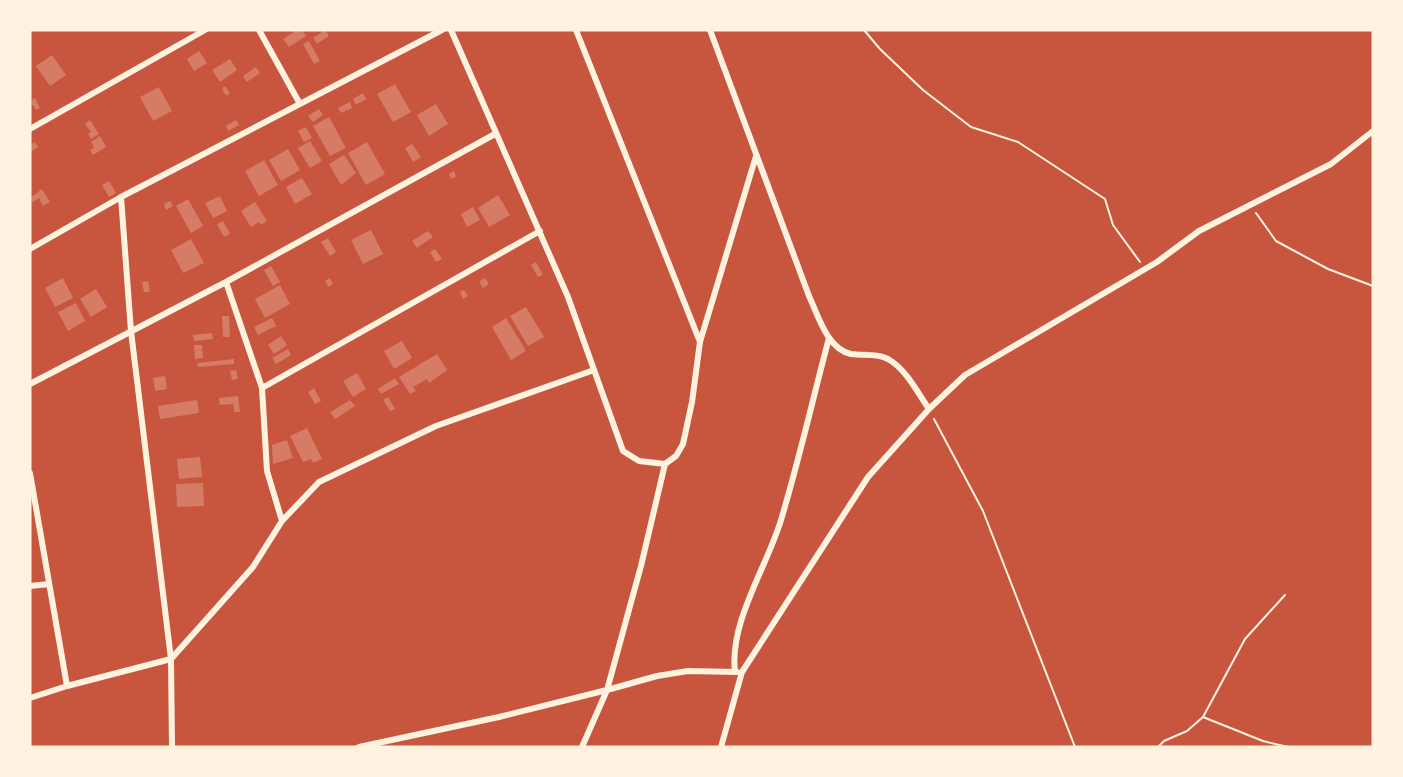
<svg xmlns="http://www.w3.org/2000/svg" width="1403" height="777" font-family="'Public Sans',sans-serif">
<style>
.building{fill:#d67c66}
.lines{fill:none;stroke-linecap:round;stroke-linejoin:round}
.path{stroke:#fff3e0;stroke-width:2}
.minor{stroke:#fff3e0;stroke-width:6}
</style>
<rect width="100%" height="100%" fill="#c8553d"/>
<path class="building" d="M293 30H302L306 36 289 47 283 39 294 32Z
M325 30 329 36 317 44 313 38Z
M309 41 320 61 314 64 303 44Z
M199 51 207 63 194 71 187 59Z
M52 55 66 75 50 86 36 66Z
M230 59 237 70 220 82 212 70Z
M256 67 260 73 247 82 243 76Z
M395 84 411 112 393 122 377 94Z
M225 86 230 93 226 96 222 89Z
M159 87 172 111 153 121 140 97Z
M363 93 366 99 356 105 353 99Z
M35 98 40 108 36 110 30 101Z
M350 102 352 108 341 113 338 108Z
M436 104 448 124 429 136 417 115Z
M319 109 323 115 313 122 308 116Z
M329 117 346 148 330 156 313 126Z
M90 120 99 134 91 139 88 134 91 132 85 124Z
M236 120 239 125 228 131 226 126Z
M306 127 312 138 304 142 298 131Z
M100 136 106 147 93 155 90 150 94 148 91 142Z
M310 141 322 161 310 168 298 148Z
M35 142 38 147 30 152V145Z
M367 142 385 174 366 185 348 153Z
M412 144 421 157 413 162 405 148Z
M288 149 300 170 281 181 269 160Z
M344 155 356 173 341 185 329 164Z
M264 160 278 185 259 196 245 171Z
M454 171 456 177 451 179 449 174Z
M302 178 312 194 295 204 286 187Z
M109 181 116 193 109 197 102 185Z
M42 189 50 202 43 206 39 198 33 202 30 198Z
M498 195 510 215 489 227 478 208Z
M220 196 227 211 213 218 205 203Z
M188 199 203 226 191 233 176 206Z
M170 201 173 206 166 210 164 204Z
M255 202 267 221 261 225 259 222 251 227 241 211Z
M473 207 480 220 467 227 461 214Z
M223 221 230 234 224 237 217 224Z
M371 230 383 254 363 264 351 240Z
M428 231 433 237 417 248 412 241Z
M328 238 336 252 330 256 321 242Z
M191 239 204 263 183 273 171 250Z
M435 249 442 259 436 262 430 252Z
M536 262 543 275 538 277 531 265Z
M271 266 280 282 273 286 264 270Z
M63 278 73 298 55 307 45 288Z
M330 278 333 284 329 287 325 281Z
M485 278 489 284 483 288 479 282Z
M148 281 150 292H144L142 282Z
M280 285 290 304 265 318 255 299Z
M96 289 107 307 91 317 80 299Z
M464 290 468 296 463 299 460 292Z
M76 303 85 321 68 331 58 312Z
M526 307 544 337 528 346 510 316Z
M222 316H229L230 337H223Z
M272 318 276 326 258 335 254 327Z
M506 318 526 351 511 360 492 327Z
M212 333 213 339 194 341 193 335Z
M281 336 287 345 274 354 268 345Z
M402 341 412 358 394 369 384 351Z
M194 345H202L203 358 195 359Z
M288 349 291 355 276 364 272 358Z
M437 354 447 370 429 383 427 379 413 387 416 391 410 394 399 377Z
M234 359V364L198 367 197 363Z
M236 370 238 379 232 380 230 371Z
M357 373 366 389 353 397 343 381Z
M165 376 167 389 155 391 153 378Z
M395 378 399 384 381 394 378 389Z
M314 388 321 401 315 404 308 392Z
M238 396 240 412H234L233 404 220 405 219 398Z
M388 397 395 409 390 411 383 400Z
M197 400 199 413 160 419 158 406Z
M350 400 355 406 335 419 330 412Z
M307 428 322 459 313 463 311 459 303 462 290 436Z
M287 440 293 458 273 464 272 445Z
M200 457 202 477 179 479 177 459Z
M203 483 204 506 177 507 176 484Z"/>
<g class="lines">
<path class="path" d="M864 30 880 49 923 90 971 127 1018 142 1105 199 1113 225 1140 262
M1256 213 1276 241 1328 269 1373 286
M934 419 983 511 1075 747
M1203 717 1263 741 1288 747
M1158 747 1164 741 1187 731 1203 717 1245 639 1285 595
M1292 747H1307"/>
<path class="minor" d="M259 30 300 104
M451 30 568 297 623 451 639 461 665 464 676 456 683 444 692 402 700 342 576 30
M710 30 809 296C818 315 827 349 851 354 863 356 877 353 888 359 907 370 917 392 929 409
M30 129 205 30
M121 197 131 331 171 659 172 747
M30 249 121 197 442 30
M226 282 262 388 267 471 282 521
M700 342 756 156
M30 384 226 282 495 134
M262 388 540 231
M30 473 67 686
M30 586 49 584
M735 672C729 622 767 567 781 520 799 460 813 398 829 338
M30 698 67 686 171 659 253 567 282 521 319 482 436 426 594 370
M359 747 499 717 607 690 641 566 665 464
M582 747 607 690 657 676 688 671 737 672
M721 747 742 672 868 477 929 409 965 375 1157 262 1199 231 1331 164 1373 131"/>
</g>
<rect width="1403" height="777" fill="none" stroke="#fff3e0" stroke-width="63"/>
</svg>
